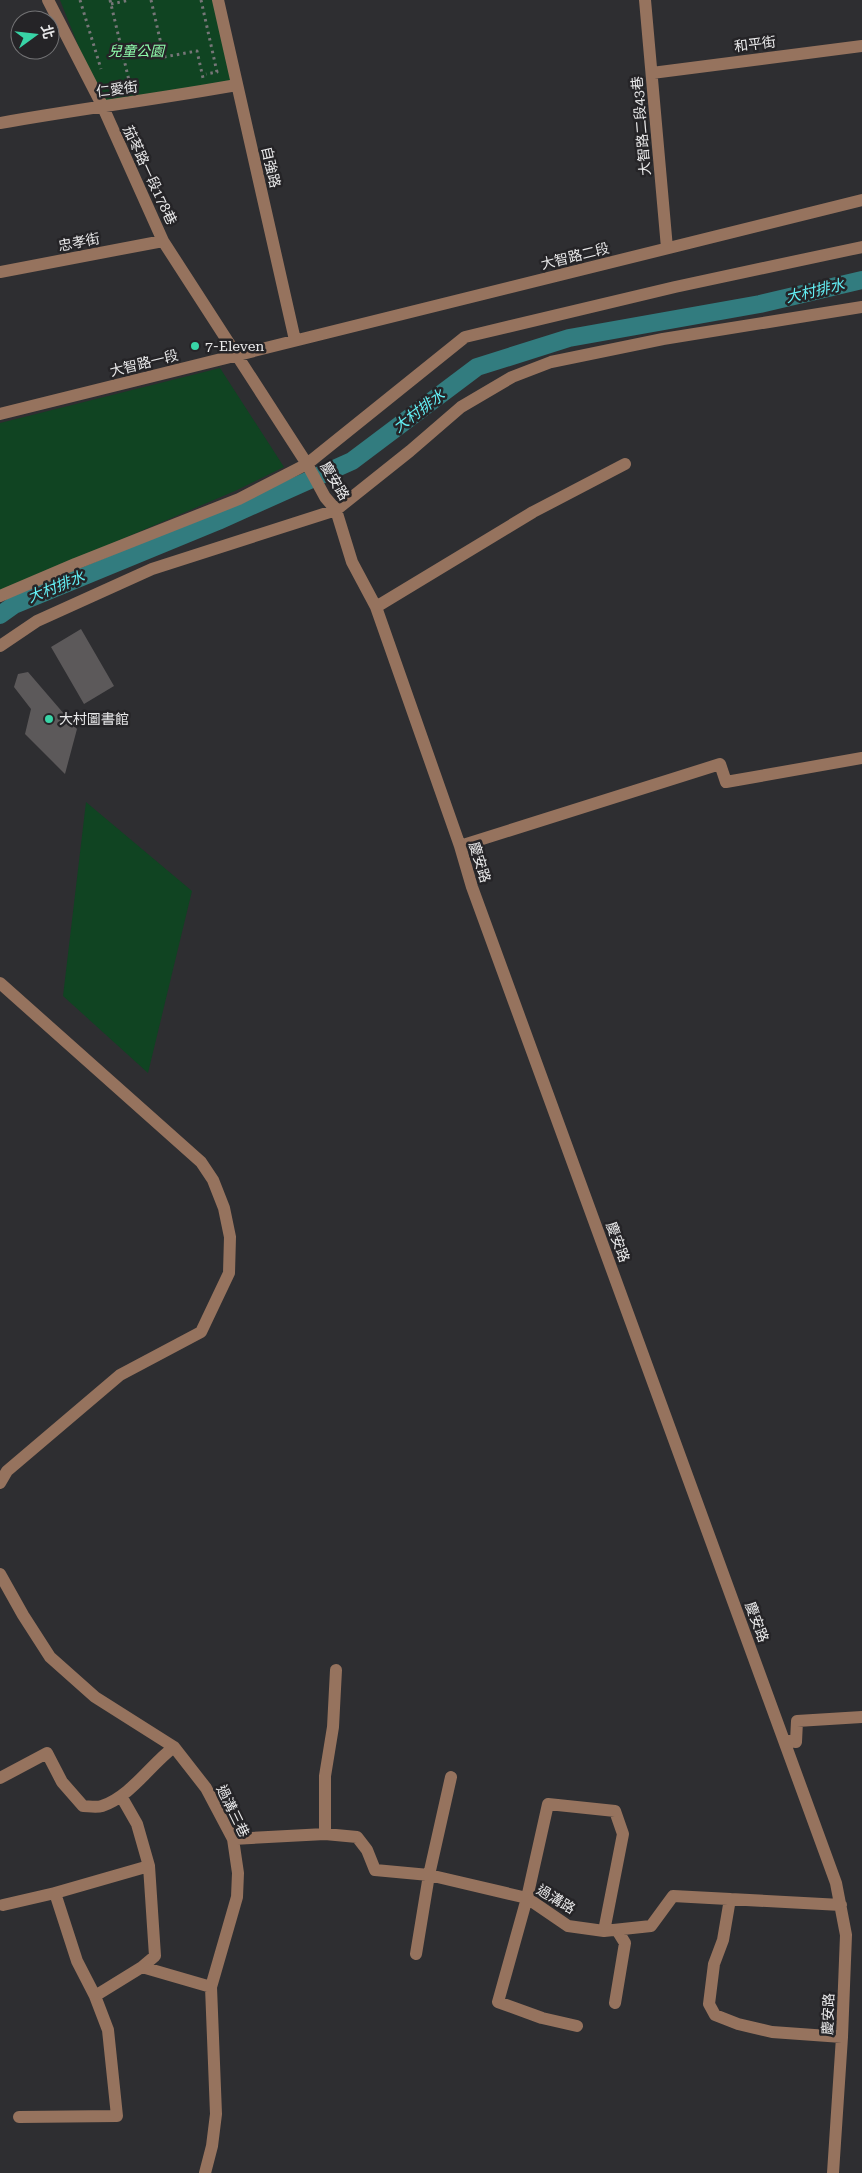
<svg xmlns="http://www.w3.org/2000/svg" width="862" height="2173" font-family="'Roboto Serif','Noto Sans TC',serif">
<style>
.green{fill:#104422}
.lines{fill:none;stroke-linecap:round;stroke-linejoin:round}
.canal{stroke:#327c7f;stroke-width:18}
.building{fill:#5c595a}
.path{stroke:#767678;stroke-width:3;stroke-dasharray:2.5 4;stroke-linecap:butt}
.minor{stroke:#96735e;stroke-width:12}
.poi-dot{fill:#38d4a6;stroke:#252427;stroke-width:2}
.labels{text-anchor:middle;stroke-width:5;stroke-linejoin:round;paint-order:stroke}
.street-label{font-size:14px;fill:#e9e9ea;stroke:#252427}
.park-label{font-size:14px;font-style:italic;fill:#8ffdac;stroke:#252427}
.poi-label{font-size:14px;fill:#e9e9ea;stroke:#252427;text-anchor:start}
.water-label{font-size:15px;font-style:italic;fill:#63f0f5;stroke:#252427}
</style>
<rect width="100%" height="100%" fill="#2e2e31"/>
<path class="green" d="M60 0H218L237 85 102 105Z
M220 368 284 467 235 491 0 591V423Z
M86 802 192 891 148 1073 63 996Z"/>
<g class="lines">
<path class="canal" d="M0 615 14 605 218 521 352 461 477 367 569 338 760 304 862 280"/>
</g>
<path class="building" d="M81 629 114 686 84 704 51 647Z
M28 672 77 729 65 774 25 734 31 709 14 687 18 674Z"/>
<g class="lines">
<path class="path" d="M80 0 101 69
M110 0 131 89
M151 0 164 57 197 51 203 78
M201 0 217 72 206 74
M111 4 130 0"/>
<path class="minor" d="M48 0 102 105 163 241 307 464 325 497 336 510 352 562 376 607 460 846 472 887 836 1883 846 1935 842 2037 833 2173
M218 0 295 340
M645 0 667 248
M652 73 862 46
M0 123C79 109 158 99 237 85
M0 272 163 241
M0 414 862 200
M0 596 75 564 239 499 307 464 465 337 675 287 862 247
M376 607 533 512 625 464
M0 646 37 621 152 569 336 510 410 451 461 407 512 377 551 362 663 339 862 307
M460 846 720 764 726 782 862 758
M0 983 201 1162 213 1180 224 1208 230 1237 229 1273 201 1332 120 1375 7 1471 0 1483
M0 1574 23 1615 50 1657 95 1697 174 1747 206 1788 233 1839 238 1873 237 1897 211 1987 216 2114 212 2146 205 2173
M784 1740 796 1742 797 1721 862 1717
M0 1778 47 1753 62 1782 83 1806C88 1806 96 1808 102 1806 131 1796 150 1765 174 1747
M325 1834V1776L333 1727 336 1670
M233 1839 325 1834 357 1837 367 1850 375 1870 429 1875 527 1898 568 1926 604 1931 651 1926 673 1896 841 1905
M730 1899 723 1940 714 1964 709 2004 715 2015 738 2024 772 2032 842 2037
M3 1905 55 1893 149 1866
M416 1954 429 1875 451 1777
M142 1967 211 1987
M95 1996 142 1967 155 1956 149 1866 137 1824 121 1796
M615 2003 625 1943 617 1930
M577 2026 542 2018 498 2002 527 1898 548 1804 615 1811 623 1834 604 1931
M19 2117 117 2116 108 2030 95 1996 77 1961 55 1893"/>
</g>
<g class="poi-dot">
<circle cx="195" cy="346" r="5"/>
<circle cx="49" cy="719" r="5"/>
</g>
<g class="labels">
<g class="street-label">
<text transform="translate(755 44) rotate(-7)" y="5">和平街</text>
<text transform="translate(117 89) rotate(-7)" y="5">仁愛街</text>
<text transform="translate(641 126) rotate(-95)" y="5">大智路二段43巷</text>
<text transform="translate(271 167) rotate(77)" y="5">自強路</text>
<text transform="translate(150 175) rotate(65)" y="5">茄苳路一段178巷</text>
<text transform="translate(79 242) rotate(-11)" y="5">忠孝街</text>
<text transform="translate(575 256) rotate(-14)" y="5">大智路二段</text>
<text transform="translate(144 363) rotate(-14)" y="5">大智路一段</text>
<text transform="translate(335 481) rotate(59)" y="5">慶安路</text>
<text transform="translate(480 862) rotate(73)" y="5">慶安路</text>
<text transform="translate(618 1242) rotate(70)" y="5">慶安路</text>
<text transform="translate(757 1622) rotate(70)" y="5">慶安路</text>
<text transform="translate(233 1811) rotate(64)" y="5">過溝三巷</text>
<text transform="translate(556 1899) rotate(31)" y="5">過溝路</text>
<text transform="translate(828 2014) rotate(-88)" y="5">慶安路</text>
</g>
<g class="park-label">
<text x="136" y="56">兒童公園</text>
</g>
<g class="poi-label">
<text x="205" y="351">7-Eleven</text>
<text x="59" y="724">大村圖書館</text>
</g>
<g class="water-label">
<text transform="translate(815 291) rotate(-13)" y="5">大村排水</text>
<text transform="translate(419 411) rotate(-37)" y="5">大村排水</text>
<text transform="translate(56 587) rotate(-22)" y="5">大村排水</text>
</g>
</g>
<g transform="translate(35 35) rotate(75)"><circle r="24" fill="#252427" stroke="#737375"/>
<path d="M0-4L9 19L0 12L-9 19Z" fill="#38d4a6"/>
<text y="-8" font-size="14" font-weight="bold" text-anchor="middle" fill="#e9e9ea">北</text>
</g>
</svg>
